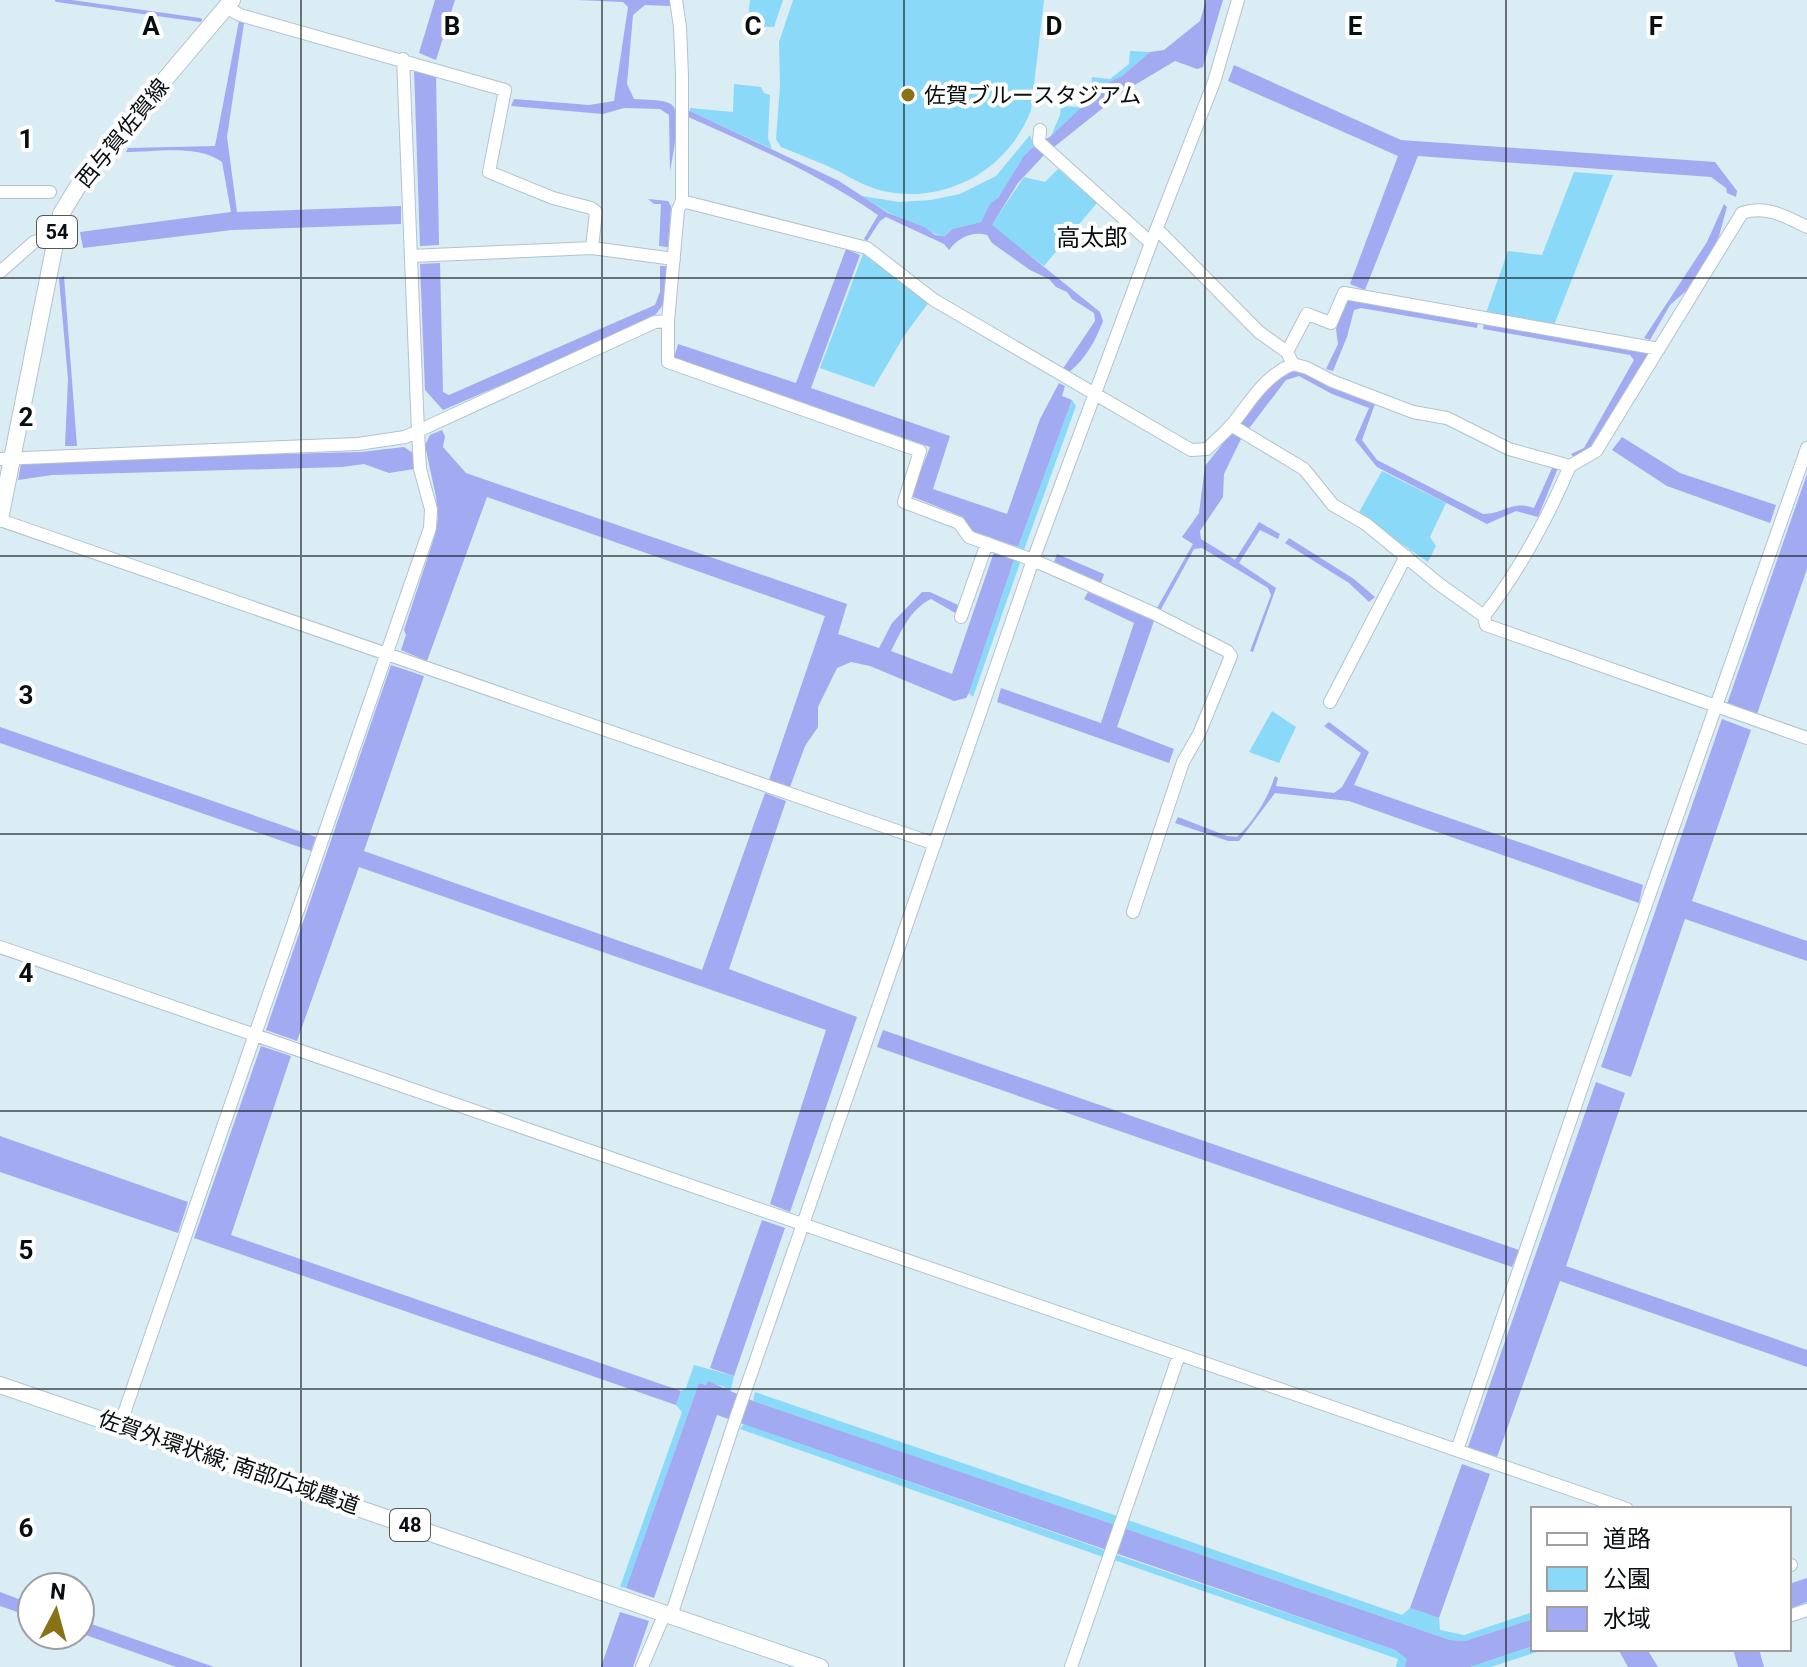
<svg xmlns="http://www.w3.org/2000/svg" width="1807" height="1667" font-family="Roboto,'Noto Sans JP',sans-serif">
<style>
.green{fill:#8ad9f9}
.water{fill:#a2aaf1}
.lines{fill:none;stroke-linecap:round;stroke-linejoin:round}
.stream{stroke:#a2aaf1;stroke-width:4}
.minor-casing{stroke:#b2c3cb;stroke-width:14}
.major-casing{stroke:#b2c3cb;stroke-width:18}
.minor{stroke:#fff;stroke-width:12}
.major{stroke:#fff;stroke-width:16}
.grid{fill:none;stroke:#090f11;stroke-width:2;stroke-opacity:0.55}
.poi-dot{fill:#897214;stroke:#fff;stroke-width:3}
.labels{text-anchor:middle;stroke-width:8;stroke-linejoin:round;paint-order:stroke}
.shield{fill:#fff;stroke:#535758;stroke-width:2}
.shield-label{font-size:20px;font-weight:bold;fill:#090f11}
.poi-label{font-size:22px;fill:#090f11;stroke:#fff;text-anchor:start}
.street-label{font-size:22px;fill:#090f11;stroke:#fff}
.neighbourhood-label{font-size:24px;fill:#090f11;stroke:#fff}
.grid-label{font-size:26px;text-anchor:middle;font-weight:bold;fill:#090f11;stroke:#fff;stroke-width:8;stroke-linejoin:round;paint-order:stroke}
</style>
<rect width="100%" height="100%" fill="#daecf4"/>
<path class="green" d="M750 0H783L774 27 747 26Z
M793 0H1044L1031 110C1009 169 946 205 883 191 866 187 853 179 838 171 820 162 800 155 781 147L776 139 780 86 779 42Z
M1130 51 1150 52 1122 76 1106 85 1051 136 1060 115 1061 106 1078 107 1090 96 1092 77 1110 79 1129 64Z
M734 84 761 87 764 93 770 95 768 138 772 149 690 111V108L733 112Z
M1030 135 1034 146C1020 161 1011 179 1000 195 993 204 986 211 981 222L952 229 945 236C925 234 880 208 862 196L899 202 931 200 960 194 996 176Z
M1058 169 1097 203 1044 266 991 226 1024 177 1045 182Z
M1574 172 1613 175 1554 325 1486 313 1508 251 1542 255Z
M863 254 929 302 904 336 874 387 820 368Z
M1072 400 1076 406 1024 550 1018 547Z
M1382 471 1446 503 1430 537 1436 546 1428 562 1358 514Z
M1014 560 1020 563 973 697 969 693Z
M1272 711 1296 727 1279 763 1249 752Z
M694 1365 734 1376 730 1393 724 1391 725 1387 708 1382 707 1385 699 1383 626 1588 620 1587 682 1412 676 1405 681 1391 686 1388Z
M755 1392 1117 1516 1113 1525 753 1401Z
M744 1424 1104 1550 1103 1557 740 1429Z
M1128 1520 1402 1615 1410 1608 1439 1618 1440 1630 1464 1635 1533 1612V1619L1465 1641 1450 1640 1126 1529Z
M1117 1555 1395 1650 1408 1659 1405 1667H1396L1398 1659 1114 1560Z
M1533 1646V1649H1546L1491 1667H1470Z"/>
<path class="water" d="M435 0H455L436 60 419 53Z
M577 0H671L670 6 645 5 633 15 627 84 634 99C644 100 663 99 671 104 683 112 672 158 670 172L669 115 660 109 624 108 603 114 511 106 514 99 589 105 614 101 628 7 623 2Z
M1206 0H1223L1203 67 1197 69 1175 61 1123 92 1044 155 1018 183 992 225 1100 312 1103 321C1096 340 1085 360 1068 373L1062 370 1095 321 1094 313 1072 299 1067 292 1056 287 1049 279 1030 270 992 243 987 235C972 231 958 238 949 250L944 244 886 217 880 221 867 241 864 239 878 215C817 173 753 146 686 116L687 110 690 111 839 181 888 213 924 227 935 235 945 236 952 229 981 222 990 204 998 198 1024 156 1034 146 1051 136 1106 84 1122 76 1150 52 1164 50 1200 21Z
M239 21 244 23 227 137 237 212 401 206V224L232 230 83 248 80 232 231 212 222 162C198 144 155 152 126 152L128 148 215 146Z
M1234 65 1401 140 1715 162 1737 191 1736 197 1727 193 1726 188 1711 177 1418 156 1365 290 1350 284 1398 156 1228 81Z
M414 69 436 74 439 245 420 246Z
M648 199 668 201 671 206 668 247 659 246 661 204H654Z
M1724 204 1727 207 1719 236 1708 258 1686 291 1670 305 1650 340 1644 338 1707 242Z
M846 249 860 255 811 388 950 436 933 489 1007 514 1040 419 1059 383 1065 386 1062 396 1072 400 1018 547 972 531 963 517 911 496 930 447 674 358 678 344 796 383Z
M440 263 443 392 449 395 655 305 660 292V266H667L663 305 656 314 553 363 443 410 425 390 420 264Z
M64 276 77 446H65L68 379 59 279Z
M1347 299 1478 322 1477 328 1361 308 1354 310 1347 337 1333 371 1326 369 1338 344 1336 329Z
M1484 322 1645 351 1648 356 1587 452 1575 459 1571 454 1584 448 1634 360 1630 355 1483 329Z
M1297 368 1375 404 1362 440 1377 460 1483 514C1504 514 1511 500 1534 508L1553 466 1558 468 1538 517 1516 511 1487 524 1377 467 1355 440 1369 408 1332 394 1299 376 1286 380 1241 439 1224 474 1223 497 1200 531 1201 539 1235 560 1259 522 1280 534 1278 539 1260 530 1239 563 1276 588 1253 652 1250 651 1271 595 1268 588 1202 548 1194 549 1160 611 1157 608 1193 544 1182 537 1199 513 1205 466 1279 373Z
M442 430 445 436 443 447 466 473 847 604 838 634 879 648 892 623 922 592H930L958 605 957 614 931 599C910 609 901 632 891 651L952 674 994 552 1014 560 969 693 966 698 954 701 870 666 851 662 837 668 818 707V727L805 746 790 787 769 780 825 616 487 497 427 661 401 650 406 635 404 630 435 535 438 518 436 497 425 445 430 435Z
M1622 437 1680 473 1776 505 1770 523 1667 486 1612 450Z
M404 447 413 453 414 469 389 473 364 464 342 467 52 475 18 480 21 464 44 460 361 452Z
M1807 474V569L1757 714 1727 704Z
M1289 538 1354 579 1375 597 1369 602 1349 583 1285 543Z
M1057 554 1104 574 1101 583 1054 562Z
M1088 592 1154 621 1117 727 1174 749 1169 763 997 702 1001 688 1101 723 1134 623 1084 599Z
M391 665 424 676 364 851 702 970 765 793 786 801 729 969 857 1017 790 1212 770 1204 826 1030 359 867 297 1041 266 1030Z
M1722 719 1751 730 1692 901 1807 941V961L1685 919 1631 1077 1601 1067Z
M1329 722 1369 752 1354 785 1643 885 1639 903 1349 801 1275 793 1239 841H1228L1175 823 1178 817 1227 836 1237 837C1254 821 1268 798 1275 776L1278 778 1276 786 1334 793 1342 787 1361 753 1324 726Z
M0 727 316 837 311 851 0 743Z
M883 1030 1519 1250 1512 1267 877 1047Z
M261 1046 291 1056 231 1235 681 1391 676 1405 194 1238Z
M1596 1082 1625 1093 1566 1266 1807 1350V1367L1560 1281 1497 1457 1468 1447Z
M0 1136 188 1202 178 1233 0 1172Z
M762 1220 785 1228 734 1376 710 1368Z
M708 1381 753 1401 1450 1640 1465 1641 1533 1619V1646L1470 1667H1405L1407 1659 1395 1650 717 1415 654 1598 626 1588 699 1383 706 1385Z
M1462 1464 1490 1474 1439 1618 1410 1608Z
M1807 1578V1602L1789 1609V1584Z
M0 1592 32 1604V1617L0 1606Z
M620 1612 649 1621 633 1667H601Z
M80 1620 214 1667H176L80 1633Z
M1618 1649H1647L1658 1667H1628Z
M1733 1649H1759L1764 1667H1738Z"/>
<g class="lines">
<path class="stream" d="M57 0 200 20"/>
<g class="minor-casing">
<path id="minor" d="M676 0 680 27 682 76V201
M226 7 240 15 505 90 489 172 553 198 591 208 596 212 592 248 674 259
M1040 130 1039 142 1151 243
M0 192H50
M1157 229 1259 332 1287 352 1293 364 1307 368 1332 381 1413 412 1447 418 1509 449 1570 466 1596 451 1742 213C1766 205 1785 216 1807 227
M411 256 592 248
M0 272 34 242 56 236
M668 321V362L920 451 904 502 959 523 969 537 1033 560 1153 613 1227 651 1231 656 1199 734 1183 762 1133 912
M1287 352 1307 314 1331 323 1344 293 1659 349
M1231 425 1304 469 1333 505 1366 524 1439 584 1484 616C1520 570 1547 519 1570 466
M0 459 358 444 405 437 655 322 668 321 678 210 682 201 867 248 934 300 1191 450 1207 449C1216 440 1226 432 1234 422 1252 399 1265 376 1293 364
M0 520 935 844
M1484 616 1486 625 1807 738
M961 617 987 543
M1330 702 1406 556
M0 947 1627 1509
M120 1425 430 528 431 509 420 469 418 432 403 59
M1457 1450 1587 1072 1807 448
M1789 1565H1791
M671 1616 733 1426 1033 560 1151 243 1214 82 1238 0
M1789 1616 1807 1610
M642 1667 665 1613
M1071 1667 1179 1355"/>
</g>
<g class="major-casing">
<path id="major" d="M0 519 61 214 86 173 232 0
M0 1385 820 1667"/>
</g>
<use href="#minor" class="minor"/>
<use href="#major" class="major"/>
</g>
<path class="grid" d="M301 0V1667M602 0V1667M904 0V1667M1205 0V1667M1506 0V1667M0 278H1807M0 556H1807M0 834H1807M0 1111H1807M0 1389H1807"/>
<circle class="poi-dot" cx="908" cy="95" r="8"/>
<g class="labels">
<g class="shield">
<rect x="37" y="216" width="40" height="32" rx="6"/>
<rect x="390" y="1509" width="40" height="32" rx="6"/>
</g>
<g class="shield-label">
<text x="57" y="239">54</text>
<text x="410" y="1532">48</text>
</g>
<g class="poi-label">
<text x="924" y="103">佐賀ブルースタジアム</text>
</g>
<g class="street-label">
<text transform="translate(122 133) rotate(-51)" y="8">西与賀佐賀線</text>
<text transform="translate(229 1462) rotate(19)" y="8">佐賀外環状線; 南部広域農道</text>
</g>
<g class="neighbourhood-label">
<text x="1092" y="246">高太郎</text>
</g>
</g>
<g class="grid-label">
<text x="151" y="35">A</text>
<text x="452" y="35">B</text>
<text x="753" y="35">C</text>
<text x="1054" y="35">D</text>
<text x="1355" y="35">E</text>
<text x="1656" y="35">F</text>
<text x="26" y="148">1</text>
<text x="26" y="426">2</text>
<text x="26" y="704">3</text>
<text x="26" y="982">4</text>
<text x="26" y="1259">5</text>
<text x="26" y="1537">6</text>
</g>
<rect x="1531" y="1507" width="260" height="144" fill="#ffffff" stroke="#9d9fa0" stroke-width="2"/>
<rect x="1547" y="1533" width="40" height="12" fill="#ffffff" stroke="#9d9fa0" stroke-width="2"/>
<text x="1603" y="1547" font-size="24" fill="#090f11">道路</text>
<rect x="1547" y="1567" width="40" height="24" fill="#8ad9f9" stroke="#9d9fa0" stroke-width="2"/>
<text x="1603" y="1587" font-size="24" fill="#090f11">公園</text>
<rect x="1547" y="1607" width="40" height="24" fill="#a2aaf1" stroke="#9d9fa0" stroke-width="2"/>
<text x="1603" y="1627" font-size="24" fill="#090f11">水域</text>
<g transform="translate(56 1611) rotate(6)"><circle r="38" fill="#ffffff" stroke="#9d9fa0" stroke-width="2"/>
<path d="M0-6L14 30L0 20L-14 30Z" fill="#897214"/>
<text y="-12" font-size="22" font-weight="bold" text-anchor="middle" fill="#090f11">N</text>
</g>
</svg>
